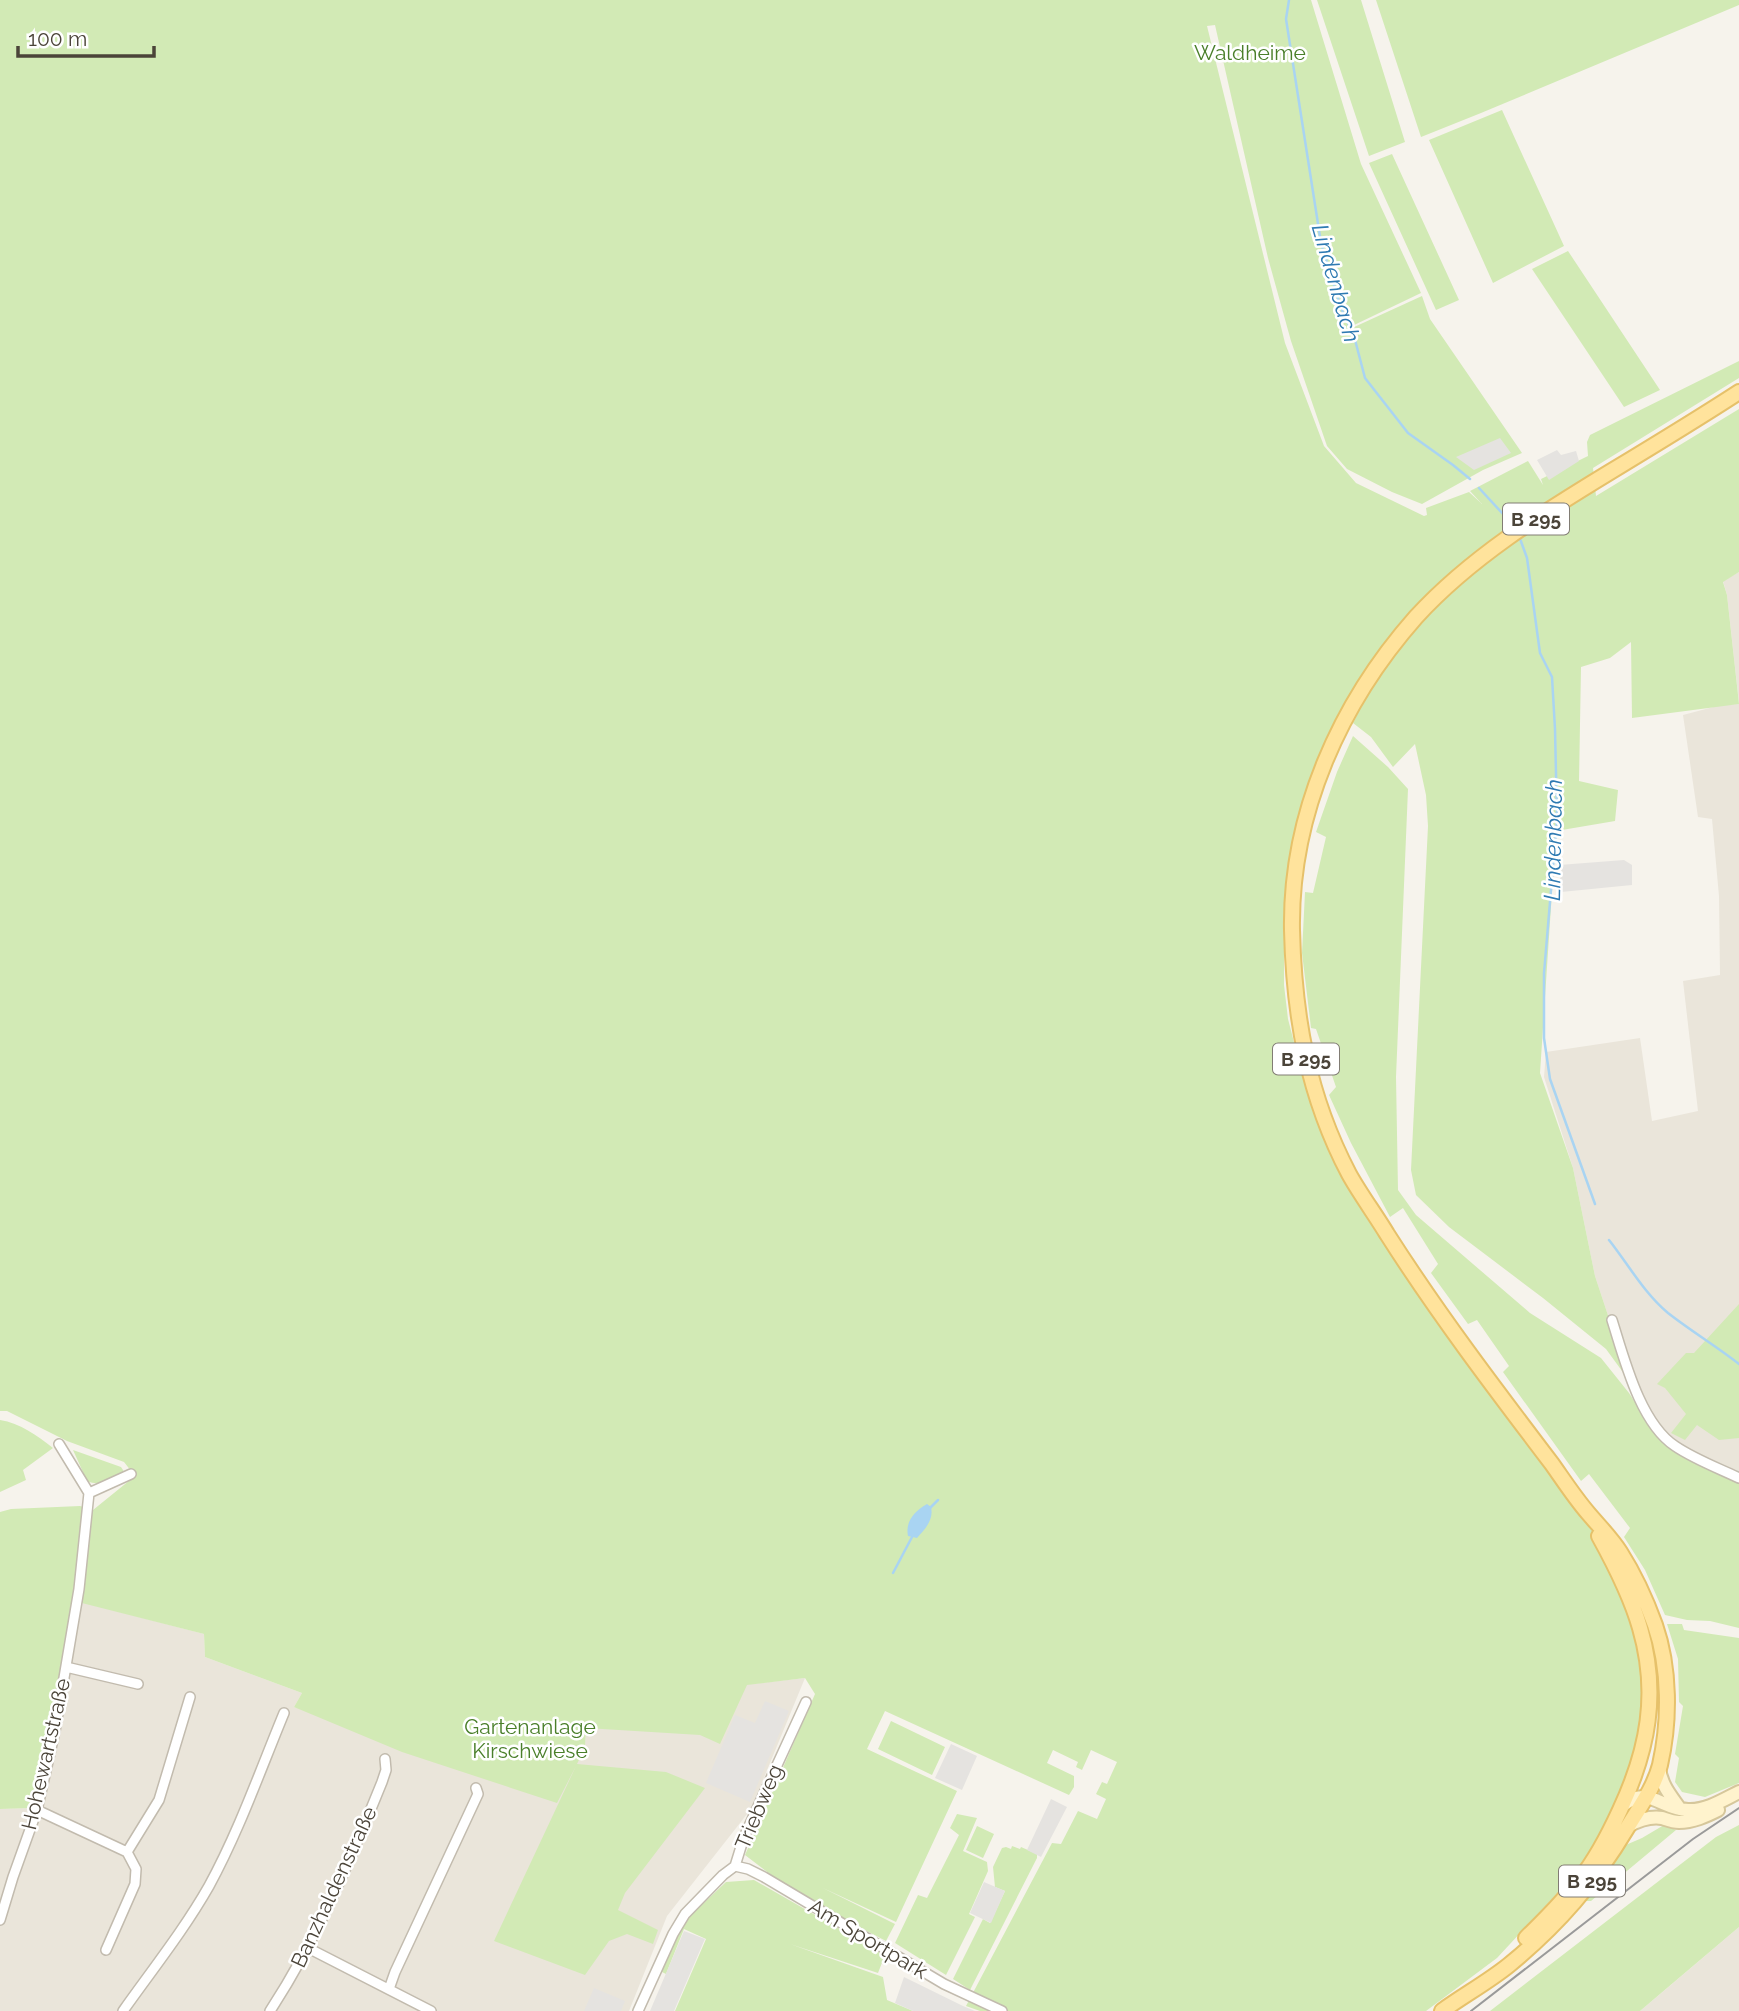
<svg xmlns="http://www.w3.org/2000/svg" width="1739" height="2011" font-family="Raleway,sans-serif">
<style>
.residential{fill:#eae5da}
.green{fill:#d2eab5}
.parking{fill:#e5e3e0}
.water{fill:#a9d4f2}
.lines{fill:none;stroke-linecap:round;stroke-linejoin:round}
.stream{stroke:#a9d4f2;stroke-width:2.5}
.street-casing{stroke:#c2bbae;stroke-width:12}
.secondary-casing{stroke:#d6c79b;stroke-width:16}
.primary-casing{stroke:#e6c16a;stroke-width:18}
.street{stroke:#fff;stroke-width:9}
.secondary{stroke:#fff3cd;stroke-width:12}
.primary{stroke:#ffe39c;stroke-width:14}
.tram{stroke:#9a9a9a;stroke-width:2}
.labels{text-anchor:middle;stroke-width:5;stroke-linejoin:round;paint-order:stroke}
.shield{fill:#fff;stroke:#817c74;stroke-width:2}
.shield-label{font-size:19px;font-weight:bold;fill:#4b4439}
.park-label{font-size:21px;fill:#4a7f2a;stroke:#fff}
.street-label{font-size:21px;fill:#4b4439;stroke:#fff}
.water-label{font-size:23px;font-style:italic;fill:#2e7ab2;stroke:#fff}
</style>
<rect width="100%" height="100%" fill="#f6f3ec"/>
<path class="residential" d="M1739 572V703L1727 595 1723 581Z
M1739 704V1481L1672 1447 1636 1400 1595 1276 1573 1168 1544 1077 1546 1052 1640 1038 1652 1121 1698 1111 1683 981 1720 975 1719 896 1712 819 1698 817 1683 715 1721 705Z
M74 1600 204 1634 205 1657 302 1693 294 1707 585 1747 587 1693 688 1691 805 1678 751 1809 667 1916 629 2011H0V1809L32 1808Z
M1739 1927V2011H1640L1665 1990Z"/>
<path class="green" d="M0 0H1311L1361 164 1421 293 1352 326V328L1422 296 1430 319 1522 453 1483 470 1422 504 1392 492 1347 469 1327 446 1291 341 1268 258 1215 25 1207 26 1285 343 1324 446 1356 483 1424 516 1427 515 1426 508 1469 492 1482 504 1470 491 1528 461 1543 485 1541 479 1588 456 1587 442 1590 435 1739 361V378L1593 468 1596 496 1739 409V572L1723 582 1727 595 1739 704 1632 718 1631 642 1610 658 1581 667 1579 781 1618 790 1615 821 1556 831 1540 1073 1573 1168 1595 1276 1630 1382 1606 1349 1543 1298 1449 1227 1416 1195 1411 1170 1428 826 1426 795 1415 744 1393 767 1371 737 1353 723C1362 706 1369 686 1380 671 1414 624 1457 585 1503 550L1504 531 1502 538 1375 661 1295 842 1284 914V985L1288 1019 1296 1050 1322 1123 1348 1180 1584 1514 1632 1615 1643 1671 1644 1723 1628 1775 1604 1827 1575 1874 1497 1958 1426 2011H980L966 2006 1052 1843 1061 1844 1078 1811 1097 1819 1106 1799 1096 1794 1102 1782 1107 1784 1117 1762 1091 1750 1082 1770 1076 1767 1078 1762 1053 1750 1047 1763 1074 1776V1787L1069 1795 885 1711 867 1749 957 1791 896 1922 823 1888 895 1924 886 1941 797 1895 745 1855 815 1694 805 1678 747 1685 720 1744 700 1735 586 1728 585 1747 577 1764 666 1772 705 1788 625 1893 618 1910 658 1930 653 1944 627 1934 609 1941 585 1975 494 1941 576 1766 557 1803 402 1752 294 1707 302 1693 205 1657 204 1634 74 1601 58 1705 32 1808 0 1809V1512L11 1509 80 1506 93 1510 135 1476 124 1462 67 1441 7 1411H0Z
M1317 0H1361L1405 142 1369 156Z
M1376 0H1739V5L1481 113 1421 137Z
M1502 110 1564 246 1493 283 1429 140Z
M1392 154 1459 300 1436 310 1369 163Z
M1568 251 1660 390 1624 407 1532 269Z
M1353 736 1388 767 1408 789 1396 1077 1398 1190 1416 1215 1530 1313 1601 1358 1629 1393 1654 1432 1672 1450 1739 1483V1628L1710 1621 1687 1620 1665 1615 1645 1570 1624 1537 1630 1528 1589 1474 1581 1481 1503 1372 1509 1366 1477 1320 1468 1324 1431 1273 1438 1264 1403 1208 1390 1217 1351 1143 1329 1095 1336 1087 1316 1029 1311 1028 1302 953 1305 892 1313 893 1326 837 1316 832 1337 772Z
M1739 1304V1438L1719 1440 1697 1425 1685 1440 1671 1433 1686 1414 1665 1388 1657 1384 1686 1353H1694Z
M0 1420C20 1423 38 1436 53 1448L23 1470 26 1480 0 1492Z
M73 1450 121 1467 125 1473C112 1479 101 1487 87 1481Z
M1667 1624H1682L1684 1630 1739 1638V1783L1705 1797 1682 1792 1675 1782 1679 1758 1675 1754 1683 1706 1679 1702 1678 1659Z
M891 1721 945 1747 932 1775 878 1749Z
M957 1814 977 1818 963 1851 987 1862 988 1871 969 1914 975 1917 946 1975 895 1943 918 1895 927 1898 959 1835 950 1828Z
M1664 1825 1676 1830 1591 1901H1581L1621 1847 1642 1838Z
M1739 1825V1927L1640 2011H1490L1716 1837Z
M977 1826 994 1834 983 1858 966 1850Z
M1012 1846 1020 1849 1021 1847 1037 1854V1858L970 1990 953 1979 983 1919 990 1923 1005 1891 995 1887 993 1867 1002 1848 1006 1847 1011 1849Z
M754 1880 885 1955 878 1973 790 1944 883 1977 887 2000 913 2011H675L706 1939 684 1929 666 1974 660 1971 679 1928 682 1929 690 1916 726 1882Z"/>
<path class="parking" d="M1500 438 1511 453 1474 470 1456 457Z
M1557 450 1561 455 1576 451 1579 461 1549 480 1537 460Z
M1624 860 1632 865V885L1561 892 1559 865Z
M765 1701 789 1711 750 1802 706 1783 735 1715 755 1723Z
M951 1744 977 1756 962 1790 935 1778Z
M1051 1799 1067 1807 1041 1857 1027 1850Z
M984 1882 1005 1891 991 1923 970 1913Z
M684 1931 705 1939 704 1941 674 2011H650Z
M904 1977 963 2006 975 2011H913L895 2003Z
M594 1988 625 2001 621 2011H584Z"/>
<path class="water" d="M927 1504 931 1507C934 1520 925 1529 917 1538L908 1536C905 1521 915 1511 927 1504Z"/>
<g class="lines">
<path class="stream" d="M1289 0 1286 19 1321 243 1341 308 1354 336 1365 378 1408 433 1453 465 1470 479
M1479 488 1515 527
M1519 536 1527 558 1540 653 1552 677 1555 729 1557 819 1544 973V1038L1550 1079 1595 1204
M1609 1240C1628 1264 1644 1293 1668 1313 1691 1331 1716 1346 1739 1364
M930 1508 938 1500
M893 1573 912 1537"/>
<g class="street-casing">
<path id="street" d="M1612 1320C1624 1358 1640 1423 1675 1446 1694 1459 1718 1468 1739 1478
M59 1444 89 1493
M89 1493 131 1474
M66 1667 138 1684
M37 1810 127 1852 136 1869 135 1884 106 1950
M127 1852 159 1800 190 1697
M735 1866 748 1869 764 1877 944 1984 1002 2011
M0 1920 13 1877 37 1810 55 1731 79 1589 89 1493
M308 1948 431 2011
M389 1989 395 1972 478 1794 476 1788
M123 2011C152 1970 184 1930 209 1886 239 1831 260 1771 284 1713
M270 2011C317 1939 350 1861 382 1782L386 1770 385 1759
M638 2011 673 1934 685 1914 723 1875 735 1866 744 1837 806 1702"/>
</g>
<g class="secondary-casing">
<path id="secondary" d="M1659 1768C1661 1785 1671 1796 1680 1809
M1622 1806C1648 1784 1660 1809 1688 1810 1706 1811 1723 1800 1739 1792
M1628 1826C1639 1820 1650 1816 1662 1818 1668 1820 1673 1822 1679 1822 1693 1822 1706 1816 1718 1810"/>
</g>
<g class="primary-casing">
<path id="primary" d="M1526 1938C1545 1919 1564 1901 1580 1879 1597 1858 1609 1834 1620 1810 1648 1750 1659 1693 1640 1628 1631 1596 1615 1565 1599 1536
M1442 2011C1464 1995 1488 1982 1509 1965 1559 1924 1594 1883 1627 1828 1639 1808 1654 1788 1660 1765 1670 1721 1670 1668 1655 1625 1646 1600 1634 1574 1620 1552 1611 1538 1599 1526 1588 1513 1575 1498 1564 1481 1552 1464 1495 1389 1438 1314 1387 1234 1375 1214 1360 1194 1349 1174 1308 1096 1294 1017 1292 930 1290 814 1340 703 1416 617 1471 557 1541 514 1610 472 1653 446 1696 420 1739 392"/>
</g>
<use href="#street" class="street"/>
<use href="#secondary" class="secondary"/>
<use href="#primary" class="primary"/>
<path class="tram" d="M1471 2011 1693 1839 1739 1808"/>
</g>
<g class="labels">
<g class="shield">
<rect x="1503" y="503.5" width="66" height="31" rx="5"/>
<rect x="1273" y="1043.5" width="66" height="31" rx="5"/>
<rect x="1559" y="1865.5" width="66" height="31" rx="5"/>
</g>
<g class="shield-label">
<text x="1536" y="526">B 295</text>
<text x="1306" y="1066">B 295</text>
<text x="1592" y="1888">B 295</text>
</g>
<g class="park-label">
<text x="1250" y="60">Waldheime</text>
<text x="530" y="1734">Gartenanlage<tspan x="530" dy="24">Kirschwiese</tspan></text>
</g>
<g class="street-label">
<text transform="translate(46 1754) rotate(-77)" y="7">Hohewartstraße</text>
<text transform="translate(759 1807) rotate(-67)" y="7">Triebweg</text>
<text transform="translate(334 1887) rotate(-65)" y="7">Banzhaldenstraße</text>
<text transform="translate(868 1939) rotate(31)" y="7">Am Sportpark</text>
</g>
<g class="water-label">
<text transform="translate(1336 283) rotate(74)" y="8">Lindenbach</text>
<text transform="translate(1553 840) rotate(-89)" y="8">Lindenbach</text>
</g>
</g>
<path d="M18 46v10h136v-10" fill="none" stroke="#4b4439" stroke-width="3.5"/>
<text x="28" y="46" font-size="21" fill="#4b4439" stroke="#ffffff" stroke-width="5" paint-order="stroke">100 m</text>
</svg>
